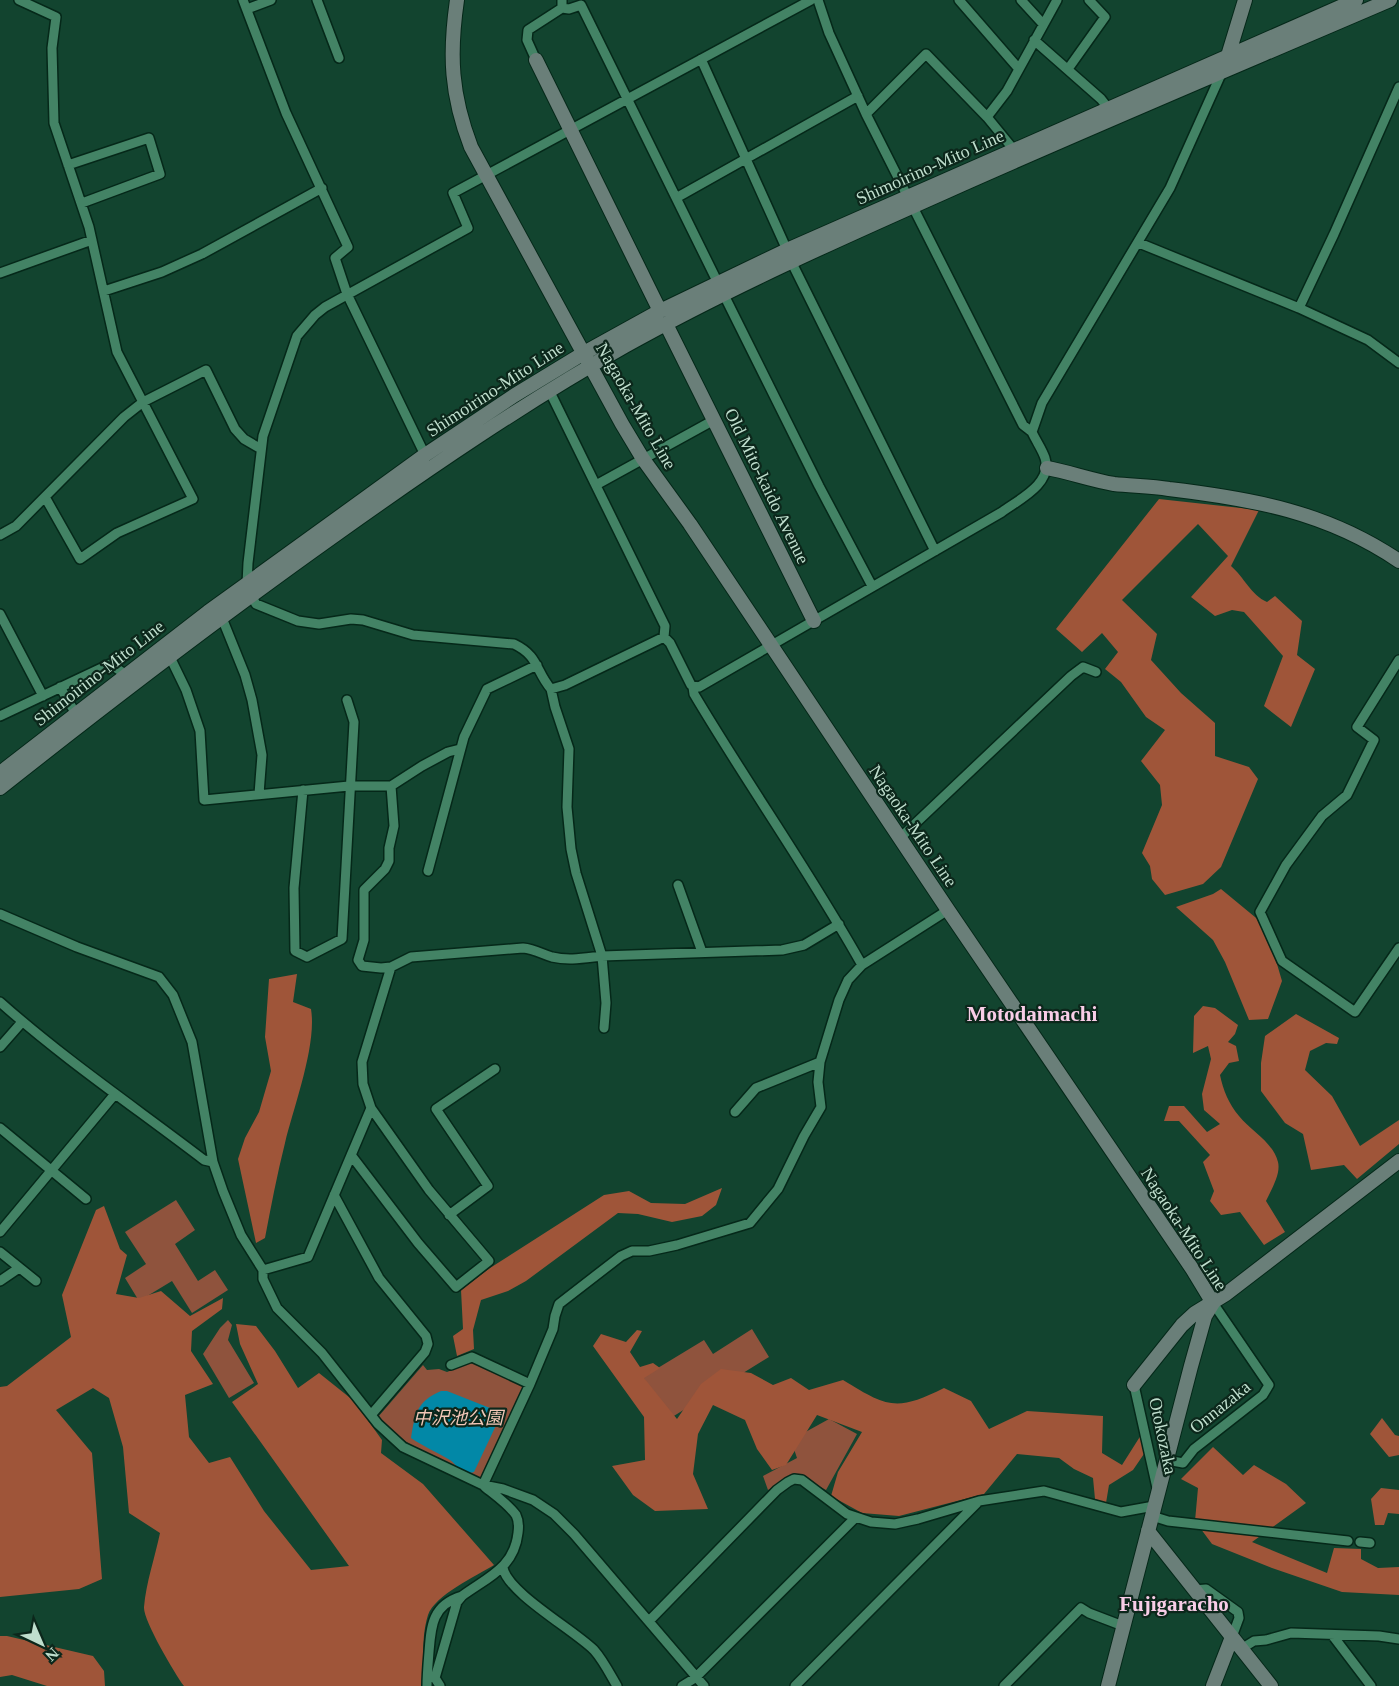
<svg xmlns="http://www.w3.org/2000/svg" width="1399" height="1686" font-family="'Times New Roman','Noto Sans JP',serif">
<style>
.green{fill:#8f533d}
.forest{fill:#9f5539}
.water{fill:#0288a7}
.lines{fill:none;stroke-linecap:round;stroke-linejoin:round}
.street-casing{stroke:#052819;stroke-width:12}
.secondary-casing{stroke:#052819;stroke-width:16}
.street{stroke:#438365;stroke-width:9}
.secondary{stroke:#6a7f79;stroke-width:14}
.labels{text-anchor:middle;stroke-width:4.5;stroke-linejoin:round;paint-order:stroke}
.street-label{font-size:18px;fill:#bfdecd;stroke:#0c271b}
.park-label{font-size:18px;font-style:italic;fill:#f2c7b7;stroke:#0c271b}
.quarter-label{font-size:21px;font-weight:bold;fill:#f8cde7;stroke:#0c271b}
</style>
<rect width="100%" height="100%" fill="#12442f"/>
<path class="green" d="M176 1200 195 1230 175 1244 198 1281 215 1270 228 1290 192 1313 172 1281 139 1301 125 1278 146 1264 125 1232Z
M228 1320 232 1325 228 1340 254 1383 229 1398 203 1354 220 1328Z
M752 1329 769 1357 669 1419 643 1377 704 1340 713 1354Z
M472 1362 522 1385 525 1389 483 1476 476 1479C439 1460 407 1449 378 1417L423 1365 427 1370 439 1369 447 1372Z
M829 1419 857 1434 826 1490 796 1474 768 1490 763 1476 797 1458 791 1440Z"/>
<path class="forest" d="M1159 499 1259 510 1231 566C1244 577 1251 595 1267 602L1275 596 1302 621 1297 655 1315 669 1291 727 1264 706 1283 656 1244 612 1232 610 1215 616 1191 597 1228 556 1198 524 1122 600 1157 634 1151 660 1181 693 1215 723V756L1249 767 1258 779 1221 867 1203 884 1165 895 1152 879 1150 866 1142 853 1162 805 1160 785 1141 761 1165 730 1146 717 1121 682 1105 669 1118 652 1102 633 1082 652 1056 629Z
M1221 889 1261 922 1272 947 1282 981 1268 1019 1249 1020 1225 962 1213 940 1176 907 1213 894Z
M297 974 293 1002 311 1009C317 1045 294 1106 285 1143 277 1175 271 1206 265 1238L256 1243 238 1159 245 1138 259 1112 271 1071 265 1037 269 979Z
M1203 1006 1215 1008 1238 1025 1235 1034 1228 1042 1236 1046 1239 1061 1229 1063 1220 1075C1223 1090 1229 1104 1239 1116 1251 1131 1273 1142 1278 1162 1281 1174 1271 1190 1266 1201L1285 1232 1264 1245 1240 1212 1221 1215 1210 1201 1214 1191 1203 1162 1210 1155 1179 1121H1164L1169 1106H1184L1207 1132 1220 1124 1204 1110 1202 1094 1211 1059 1208 1046 1193 1053 1194 1016Z
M1296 1014 1339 1038 1337 1044 1326 1043 1310 1051 1305 1070 1332 1096 1360 1146 1399 1120V1144L1357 1179 1344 1165 1311 1170 1303 1134 1285 1123 1261 1091V1063L1265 1036Z
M722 1188 716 1205 702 1216 672 1222 638 1214 618 1213 526 1281 508 1291 481 1300 473 1330 474 1349 457 1356 453 1336 463 1329 461 1290 490 1268 604 1195 629 1191 651 1203 685 1204Z
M104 1206 120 1249 127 1255 116 1294 139 1298 161 1291 190 1316 223 1298 222 1309 192 1331 191 1351 213 1384 185 1395 189 1437 209 1463 230 1457 264 1511 311 1570 349 1566 232 1402 258 1384 240 1344 236 1324 256 1326 275 1351 298 1388 319 1373 354 1401 382 1440 381 1453 423 1484 494 1565C476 1576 435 1595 428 1615 421 1637 424 1664 423 1686H184C175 1674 143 1620 144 1607 146 1583 155 1557 160 1533L129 1513 123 1447 109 1398 93 1388 56 1410 92 1453 102 1579 79 1589 0 1597V1387L7 1386 71 1337 62 1295 96 1210Z
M637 1330 642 1331 630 1352 640 1367 653 1363 660 1368 644 1378 677 1419 701 1384 721 1369 751 1373 773 1385 791 1378 809 1390 843 1380C887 1407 896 1412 944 1388L971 1401 989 1429 1027 1411 1103 1416 1102 1453 1122 1465 1141 1435 1146 1451 1133 1470 1109 1485 1106 1503 1095 1499 1093 1478 1074 1469 1059 1458 1017 1454 984 1494 899 1516 862 1513 831 1496 838 1472 862 1432 817 1415 786 1465 772 1470 757 1449 745 1420 713 1405 698 1434 693 1474 708 1509 655 1511 633 1495 612 1466 645 1460 644 1417 593 1346 601 1334 626 1342Z
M1382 1418 1395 1435 1399 1436V1455L1389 1457 1370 1434Z
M1213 1447 1243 1475 1254 1465 1286 1484 1306 1503 1252 1542 1327 1573 1334 1548 1361 1549V1559L1378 1568 1399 1567V1595L1342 1592 1272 1568 1212 1544 1195 1521 1198 1488 1181 1479Z
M1381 1488 1399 1490V1514L1388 1513 1384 1525H1375L1371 1499Z
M0 1636H7L93 1656 104 1671 105 1686H47L12 1675 0 1677Z"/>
<path class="water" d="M441 1391H447L495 1410 499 1415V1419L474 1472C469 1473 469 1474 464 1472 457 1469 456 1464 450 1460 437 1452 424 1447 411 1438 415 1414 417 1401 441 1391Z"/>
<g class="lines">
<g class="street-casing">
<path id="street" d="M19 0 56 17 52 48 54 123 89 227 117 352 193 499 117 533 80 559 45 497
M243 0 286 113 348 247 335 258 347 294 425 455
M317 0 339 58
M811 0 453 193 468 228 325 307 315 315 297 336 263 436 248 563 247 584 249 592 256 604 298 621 319 624 351 619 363 620 413 635 514 644C539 656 535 670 551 689L565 685 664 637 670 643 691 685 699 687 1002 512C1018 500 1053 484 1045 458 1042 449 1036 441 1032 432L1042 403 1170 188 1222 72
M818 0 829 33 866 114 1023 425 1032 432
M959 0 1019 69
M1021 0 1043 24
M562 8 569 9 581 5 718 283
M247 9 271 0
M1034 40 1101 99 1108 108
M701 59 787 250
M536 60 527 40 528 30 562 8V0
M1068 69 1105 17 1089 0
M866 114 926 54 987 117 1014 150
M987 117 1007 91 1057 0
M68 165 149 138 160 174 82 203
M676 198 858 96
M1139 243 1299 308 1368 340 1399 363
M791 261 935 551
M0 273 92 240
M104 291 162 272 202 254 322 188
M724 295 819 486 872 586
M1299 308 1334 234 1399 87
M549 390 665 626 664 637
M596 485 714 420
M0 535 16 526 124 417 143 402 206 370 235 429 244 439 261 449
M0 614 43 696
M222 618 245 675 252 700 262 755 259 794
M170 657 186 690 200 731 204 800 349 786H391L422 766 448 752 460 749
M1399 660 1357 727 1374 740 1347 795 1322 816 1286 865 1260 912 1282 961 1355 1012 1399 948
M60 687 76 714
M693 687 694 694C748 785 810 872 862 965
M551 689 555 707 569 749 567 807 571 849 576 873 602 956 606 1003 604 1028
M0 716 110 664 125 674
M391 786 394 826 389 848V861L385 869 364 890V940L358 960 362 966 381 968 391 967 411 957 523 948C534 949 542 954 552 957 569 961 584 958 602 956L782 950 804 945 839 924
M303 790 294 888 295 951 307 957 342 939 354 722 347 700
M900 838 1071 676 1083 667 1096 672
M428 871 464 737 487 689 537 665
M678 885 702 952
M0 914 77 947 159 977 173 995 192 1042 213 1162 223 1191 241 1235 263 1270V1279L277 1308 322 1353 378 1424 403 1447 483 1485 503 1489 533 1500 554 1514 574 1534 704 1686
M0 1002C64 1059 136 1108 204 1160L213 1162
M0 1047 22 1022
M735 1112 756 1088 820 1062
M0 1128 86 1199
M351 1155 418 1243 456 1287 489 1261 429 1190 371 1108 363 1084 362 1062 391 967
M334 1195 379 1278 426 1336 428 1344 425 1352 371 1415
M449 1215 488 1186 436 1109 495 1069
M0 1232 115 1094
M0 1252 36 1281
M263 1270 308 1257 371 1108
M0 1281 19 1268
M451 1365 472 1357 530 1384
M1134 1385 1157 1488
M1167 1460 1183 1463 1194 1449 1263 1395 1269 1385 1213 1303
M483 1485 530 1384 553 1329 555 1316 559 1304 621 1256 632 1251H649L677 1245 750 1223 778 1189 804 1136 821 1107 818 1082 820 1062 839 1000 848 980 862 965 948 910
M1152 1516 1168 1521 1348 1541
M1360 1542 1370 1543
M503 1568C508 1593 574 1630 594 1650 603 1660 610 1674 617 1686
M1194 1590 1206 1589 1238 1612 1239 1618 1232 1637
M649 1621 777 1490 788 1482 794 1479 802 1480 847 1514 871 1522 895 1524 918 1519 979 1501 1044 1491 1121 1512 1154 1506
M1333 1636 1371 1686
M1241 1649 1254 1641 1266 1640 1291 1633 1379 1636 1399 1639
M427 1686C427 1675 428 1664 429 1652 431 1626 432 1605 462 1596
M440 1686 435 1678 457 1602 462 1596C488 1577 514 1568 518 1533 519 1526 519 1521 516 1515 508 1504 495 1495 485 1487
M682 1686 695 1678 856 1517
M795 1686 977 1503
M1004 1686 1081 1608 1089 1613 1123 1626"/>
</g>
<g class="secondary-casing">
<path id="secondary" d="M457 0C449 55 451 95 471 147L622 424 643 459 690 524 948 910 1193 1270 1213 1303 1205 1316 1191 1366 1108 1686
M1227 59 1245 0
M536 60 660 311
M666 324 814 621
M1047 468C1069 472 1091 480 1114 484 1132 486 1151 486 1169 489 1253 499 1327 512 1399 561
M0 773 208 612 425 455 515 395 584 353 660 311 787 250 1356 0
M0 788C110 701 221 616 335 535 429 468 524 403 625 346 729 288 837 240 945 192 1093 126 1241 64 1390 0
M1134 1385 1182 1325 1195 1313 1226 1294 1399 1161
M1148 1531 1271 1686
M1213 1686 1232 1637"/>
</g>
<use href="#street" class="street"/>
<use href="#secondary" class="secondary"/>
</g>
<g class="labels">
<g class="street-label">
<text transform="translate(930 167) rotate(-24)" y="6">Shimoirino-Mito Line</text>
<text transform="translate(495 389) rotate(-33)" y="6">Shimoirino-Mito Line</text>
<text transform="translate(636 406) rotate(60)" y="6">Nagaoka-Mito Line</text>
<text transform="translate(767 486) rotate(64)" y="6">Old Mito-kaido Avenue</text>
<text transform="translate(99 673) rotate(-38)" y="6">Shimoirino-Mito Line</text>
<text transform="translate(913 826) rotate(56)" y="6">Nagaoka-Mito Line</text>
<text transform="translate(1184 1229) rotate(57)" y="6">Nagaoka-Mito Line</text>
<text transform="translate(1220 1407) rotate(-39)" y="6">Onnazaka</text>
<text transform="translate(1163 1436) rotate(78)" y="6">Otokozaka</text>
</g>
<g class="park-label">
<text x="458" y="1424">中沢池公園</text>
</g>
<g class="quarter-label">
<text x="1032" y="1021">Motodaimachi</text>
<text x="1174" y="1611">Fujigaracho</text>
</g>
</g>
<g transform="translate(42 1644) rotate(136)" stroke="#0c271b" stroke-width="4.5" paint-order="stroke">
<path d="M0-4.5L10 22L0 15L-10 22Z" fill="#bfdecd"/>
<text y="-9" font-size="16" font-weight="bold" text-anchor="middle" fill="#bfdecd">N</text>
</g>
</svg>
